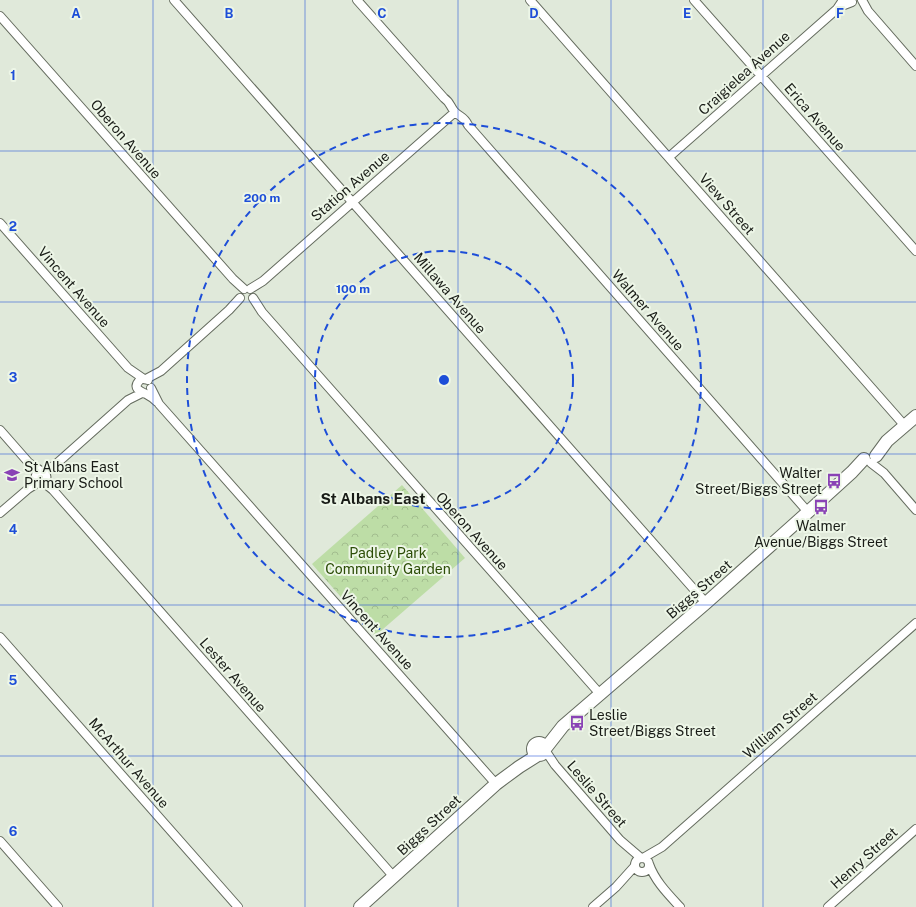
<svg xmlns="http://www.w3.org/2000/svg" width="916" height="907" font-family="'Public Sans',sans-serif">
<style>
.forest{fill:url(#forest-crowns)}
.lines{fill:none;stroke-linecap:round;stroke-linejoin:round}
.street-casing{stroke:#646b5e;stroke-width:10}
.secondary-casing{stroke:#646b5e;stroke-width:14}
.street{stroke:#fff;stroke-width:8}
.secondary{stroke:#fff;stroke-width:12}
.grid{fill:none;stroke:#1d4ed8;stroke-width:1;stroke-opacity:0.55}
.ring{fill:none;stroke:#1d4ed8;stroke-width:2;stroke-dasharray:7 5}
.labels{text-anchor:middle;stroke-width:4;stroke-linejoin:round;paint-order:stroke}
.street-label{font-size:14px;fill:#191c17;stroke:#edf6e7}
.poi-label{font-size:14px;fill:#191c17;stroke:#edf6e7;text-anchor:start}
.park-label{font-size:14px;fill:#2c4d07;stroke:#edf6e7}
.neighbourhood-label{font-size:15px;font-weight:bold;fill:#191c17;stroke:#edf6e7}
.grid-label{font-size:13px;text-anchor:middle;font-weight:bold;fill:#1d4ed8;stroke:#edf6e7;stroke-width:4;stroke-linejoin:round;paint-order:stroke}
.centre{fill:#1d4ed8;stroke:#edf6e7;stroke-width:2}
.ring-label{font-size:12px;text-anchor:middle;font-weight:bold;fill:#1d4ed8;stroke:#edf6e7;stroke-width:4;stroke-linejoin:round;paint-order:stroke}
</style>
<defs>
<pattern id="forest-crowns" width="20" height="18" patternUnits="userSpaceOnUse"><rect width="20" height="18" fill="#bddda6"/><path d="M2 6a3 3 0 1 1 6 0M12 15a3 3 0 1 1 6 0" fill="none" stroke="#a2bd8e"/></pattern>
</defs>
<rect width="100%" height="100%" fill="#e0e9da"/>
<path class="forest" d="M402 485 465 558 375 636 312 564Z"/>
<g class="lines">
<g class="street-casing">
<path id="street" d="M174 0 706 603
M357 0 444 98C450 102 450 106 454 111 459 117 464 116 468 125L808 512
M530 0 905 426
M694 0 916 251
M862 0 868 11 916 66
M839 7 852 2
M0 16 233 279 244 289
M669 157 837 9 843 0
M0 223 128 368 144 379
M250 289 263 281 455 112
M253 298 262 312 600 694
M146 379 161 371 229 310 240 298
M148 380C144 379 142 378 139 381 132 389 142 392 146 394 150 396 154 399 157 402
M151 388 159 404 496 784
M0 430 29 463 41 471
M871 463 884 473 916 510
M35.5 477a5.5 5.5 0 1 1 11 0a5.5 5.5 0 1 1-11 0Z
M44 472 55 465 128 400 142 393
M43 482 53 490 394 877
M0 513 28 489 39 482
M0 637 238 907
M545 750 555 765 620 840 641 858
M0 841 58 907
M635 865a7 7 0 1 1 14 0a7 7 0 1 1-14 0Z
M643 858 662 847 916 623
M649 864C655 881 668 894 680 907
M593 907 616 887 634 867
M828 907 916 829"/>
</g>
<g class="secondary-casing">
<path id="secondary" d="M876 456 887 441 916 416
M533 749a6 6 0 1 1 12 0a6 6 0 1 1-12 0Z
M545 749 563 726 706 603 808 512 852 472 864 459
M360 907 496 784 519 767 538 755"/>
</g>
<use href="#street" class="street"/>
<use href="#secondary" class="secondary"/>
</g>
<path class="grid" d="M153 0V907M305 0V907M458 0V907M611 0V907M763 0V907M0 151H916M0 302H916M0 454H916M0 605H916M0 756H916"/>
<g class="ring">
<circle cx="444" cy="380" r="129"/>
<circle cx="444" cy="380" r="257"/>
</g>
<defs>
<g id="school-bare" transform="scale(1.2)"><path d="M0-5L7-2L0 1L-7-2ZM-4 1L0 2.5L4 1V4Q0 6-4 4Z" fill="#8942b5" stroke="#edf6e7" stroke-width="2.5" paint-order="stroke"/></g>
<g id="bus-bare" transform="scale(1.2)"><path d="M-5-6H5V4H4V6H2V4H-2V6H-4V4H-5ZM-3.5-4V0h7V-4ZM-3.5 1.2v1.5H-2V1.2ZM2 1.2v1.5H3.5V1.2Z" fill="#8942b5" stroke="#edf6e7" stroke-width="2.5" paint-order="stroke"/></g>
</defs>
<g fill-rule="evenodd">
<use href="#school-bare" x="12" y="475"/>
<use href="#bus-bare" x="834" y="481"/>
<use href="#bus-bare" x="821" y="507"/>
<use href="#bus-bare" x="577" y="723"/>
</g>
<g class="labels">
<g class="street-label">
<text transform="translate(744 73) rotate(-42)" y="5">Craigielea Avenue</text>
<text transform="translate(815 117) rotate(49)" y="5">Erica Avenue</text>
<text transform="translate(126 139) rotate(49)" y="5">Oberon Avenue</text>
<text transform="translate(350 186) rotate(-41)" y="5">Station Avenue</text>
<text transform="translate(727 204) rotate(49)" y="5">View Street</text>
<text transform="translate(74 287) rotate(49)" y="5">Vincent Avenue</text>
<text transform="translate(450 293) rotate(49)" y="5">Millawa Avenue</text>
<text transform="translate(648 310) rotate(49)" y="5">Walmer Avenue</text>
<text transform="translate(472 531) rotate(48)" y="5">Oberon Avenue</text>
<text transform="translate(699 589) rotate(-41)" y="5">Biggs Street</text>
<text transform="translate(377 630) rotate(48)" y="5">Vincent Avenue</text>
<text transform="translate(233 675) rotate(49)" y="5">Lester Avenue</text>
<text transform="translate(780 725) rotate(-41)" y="5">William Street</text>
<text transform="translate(129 763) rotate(49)" y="5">McArthur Avenue</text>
<text transform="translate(597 794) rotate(49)" y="5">Leslie Street</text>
<text transform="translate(429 825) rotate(-43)" y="5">Biggs Street</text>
<text transform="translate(864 858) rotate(-42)" y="5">Henry Street</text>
</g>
<g class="poi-label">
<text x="24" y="472">St Albans East<tspan x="24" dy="16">Primary School</tspan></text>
<text x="822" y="478" text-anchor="end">Walter<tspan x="822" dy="16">Street/Biggs Street</tspan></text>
<text x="821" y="531" text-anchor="middle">Walmer<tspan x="821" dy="16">Avenue/Biggs Street</tspan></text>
<text x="589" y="720">Leslie<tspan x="589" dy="16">Street/Biggs Street</tspan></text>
</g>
<g class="park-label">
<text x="388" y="558">Padley Park<tspan x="388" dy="16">Community Garden</tspan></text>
</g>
<g class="neighbourhood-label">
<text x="373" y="504">St Albans East</text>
</g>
</g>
<g class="grid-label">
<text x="76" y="18">A</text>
<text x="229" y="18">B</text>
<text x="382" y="18">C</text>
<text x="534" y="18">D</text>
<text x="687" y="18">E</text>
<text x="840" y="18">F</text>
<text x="13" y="80">1</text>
<text x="13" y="231">2</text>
<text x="13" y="382">3</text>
<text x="13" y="534">4</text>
<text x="13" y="685">5</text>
<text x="13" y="836">6</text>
</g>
<circle cx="444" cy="380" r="6" class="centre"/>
<g class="ring-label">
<text x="262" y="202">200 m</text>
<text x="353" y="293">100 m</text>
</g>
</svg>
